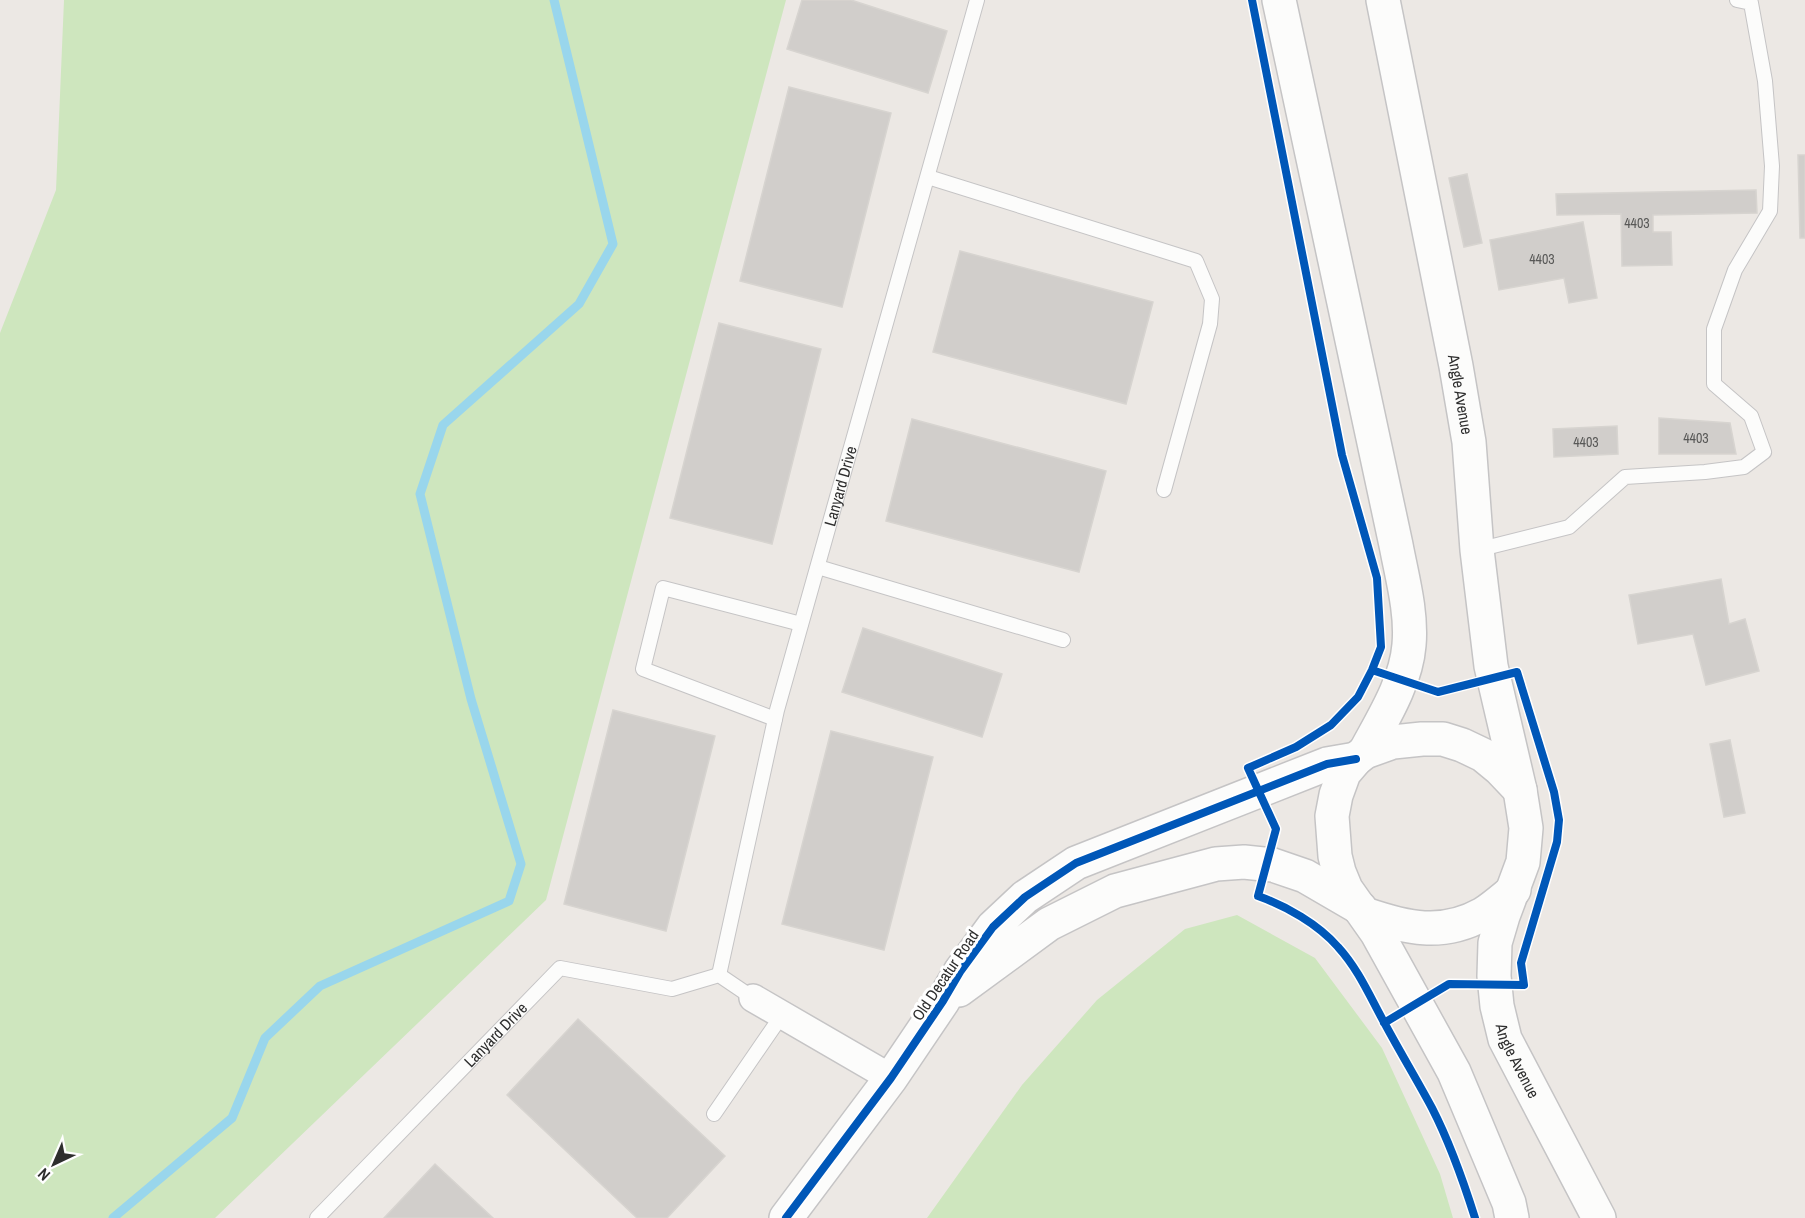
<svg xmlns="http://www.w3.org/2000/svg" width="1805" height="1218" font-family="'Archivo Narrow',sans-serif">
<style>
.green{fill:#cee6be}
.lines{fill:none;stroke-linecap:round;stroke-linejoin:round}
.stream{stroke:#99d6ec;stroke-width:9}
.building{fill:#d1cecb;stroke:#d7d4d0;stroke-width:1.5}
.service-casing{stroke:#c5c4c5;stroke-width:16}
.minor-casing{stroke:#c5c4c5;stroke-width:30}
.tertiary-casing{stroke:#c5c4c5;stroke-width:36}
.secondary-casing{stroke:#c5c4c5;stroke-width:36}
.service{stroke:#fcfcfb;stroke-width:14}
.minor{stroke:#fcfcfb;stroke-width:27}
.tertiary{stroke:#fcfcfb;stroke-width:33}
.secondary{stroke:#fcfcfb;stroke-width:33}
.cycleway-casing{stroke:#fff;stroke-width:11}
.cycleway{stroke:#0057b8;stroke-width:8}
.labels{text-anchor:middle;stroke-width:6;stroke-linejoin:round;paint-order:stroke}
.number-label{font-size:14px;fill:#585857}
.street-label{font-size:16px;fill:#2e2e2e;stroke:#fff}
</style>
<rect width="100%" height="100%" fill="#ece8e4"/>
<path class="green" d="M64 0H786L546 900 215 1218H0V333L56 190Z
M1237 915 1315 958 1382 1048 1440 1174 1453 1218H927L1022 1085 1097 1000 1185 929Z"/>
<g class="lines">
<path class="stream" d="M113 1218 232 1118 265 1038 320 986 509 901 521 864 471 699 420 494 443 425 579 304 613 244 554 0"/>
</g>
<path class="building" d="M802 0H851L947 31 928 93 787 49Z
M789 87 891 113 842 307 740 281Z
M1798 155H1805V238H1800Z
M1467 174 1482 243 1464 247 1449 178Z
M1756 190 1757 213 1653 215V232H1671L1672 265 1622 266 1621 214 1557 215 1556 194Z
M1583 222 1597 298 1569 303 1564 278 1499 290 1490 240Z
M960 251 1153 302 1126 404 933 352Z
M719 323 821 349 772 544 670 518Z
M1659 418 1730 423 1736 454H1659Z
M912 419 1106 471 1079 572 886 521Z
M1617 426 1618 454 1554 457 1553 429Z
M1721 579 1729 624 1745 619 1759 671 1706 685 1693 634 1638 644 1629 595Z
M863 628 1002 674 982 737 842 692Z
M613 710 715 736 666 931 564 904Z
M831 731 933 757 884 950 782 924Z
M1730 740 1745 813 1724 817 1710 744Z
M578 1019 725 1156 667 1218H637L507 1095Z
M435 1164 493 1218H384Z"/>
<g class="lines">
<g class="service-casing">
<g id="service">
<path d="M928 177 1196 261 1212 299 1210 324 1164 490"/>
<path d="M1477 550 1569 527 1625 477 1705 472 1744 467 1764 452 1751 416 1714 384V329L1735 270 1770 211 1772 166 1765 81 1751 3 1737 0"/>
<path d="M818 567 1063 640"/>
<path d="M775 719 643 669 663 588 801 624"/>
<path id="s1" d="M719 975 777 710 977 0"/>
<path d="M714 1114 782 1015"/>
<path id="s2" d="M317 1218 560 968 672 989 719 975 753 998"/>
</g>
</g>
<g class="minor-casing">
<path id="minor" d="M753 998 891 1078"/>
</g>
<g class="tertiary-casing">
<path id="tertiary" d="M959 990 1049 924 1115 891 1216 864 1244 862 1273 865 1305 876 1360 908
M786 1218 891 1078 943 1001 960 972 993 927 1025 897 1076 863 1327 764 1356 759"/>
</g>
<g class="secondary-casing">
<g id="secondary">
<path d="M1279 0 1396 545C1402 577 1412 612 1409 645 1406 683 1382 720 1365 752"/>
<path id="s3" d="M1383 0 1456 366 1469 442 1477 550 1491 666 1520 790 1526 828 1523 862 1503 916 1495 943 1494 976 1497 1006 1505 1039 1599 1218"/>
<path d="M1365 914C1406 928 1442 937 1483 914 1494 907 1504 898 1514 890"/>
<path d="M1512 1218 1509 1203 1454 1072 1377 933 1346 889 1339 872 1335 856 1332 816 1336 795 1344 773 1356 759 1365 752 1393 742 1422 739H1443L1462 745 1483 755 1500 769 1520 790"/>
</g>
</g>
<use href="#service" class="service"/>
<use href="#minor" class="minor"/>
<use href="#tertiary" class="tertiary"/>
<use href="#secondary" class="secondary"/>
<g class="cycleway-casing">
<path id="cycleway" d="M1252 0 1342 455 1377 578 1381 647 1372 670 1358 697 1331 725 1296 747 1248 768 1276 829 1258 896C1286 906 1318 924 1338 947 1359 970 1370 997 1385 1024 1400 1052 1417 1080 1432 1108 1450 1143 1463 1180 1475 1218
M1372 670 1438 692 1517 672 1554 792 1559 820 1557 842 1521 963 1524 985 1449 984 1384 1023
M786 1218 891 1078 943 1001 960 972 993 927 1025 897 1076 863 1327 764 1356 759"/>
</g>
<use href="#cycleway" class="cycleway"/>
</g>
<g class="labels">
<g class="number-label">
<text x="1637" y="228">4403</text>
<text x="1542" y="264">4403</text>
<text x="1696" y="443">4403</text>
<text x="1586" y="447">4403</text>
</g>
<g class="street-label">
<text dy="6" stroke="none"><textPath href="#s3" startOffset="402">Angle Avenue</textPath></text>
<text dy="6" stroke="none"><textPath href="#s1" startOffset="504">Lanyard Drive</textPath></text>
<text transform="translate(945 975) rotate(-56)" y="6">Old Decatur Road</text>
<text dy="6" stroke="none"><textPath href="#s2" startOffset="256">Lanyard Drive</textPath></text>
<text dy="6" stroke="none"><textPath href="#s3" startOffset="1083">Angle Avenue</textPath></text>
</g>
</g>
<g transform="translate(54 1164) rotate(224)" stroke="#ffffff" stroke-width="4.5" paint-order="stroke">
<path d="M0-4.5L10 22L0 15L-10 22Z" fill="#2e2e2e"/>
<text y="-9" font-size="16" font-weight="bold" text-anchor="middle" fill="#2e2e2e">N</text>
</g>
</svg>
